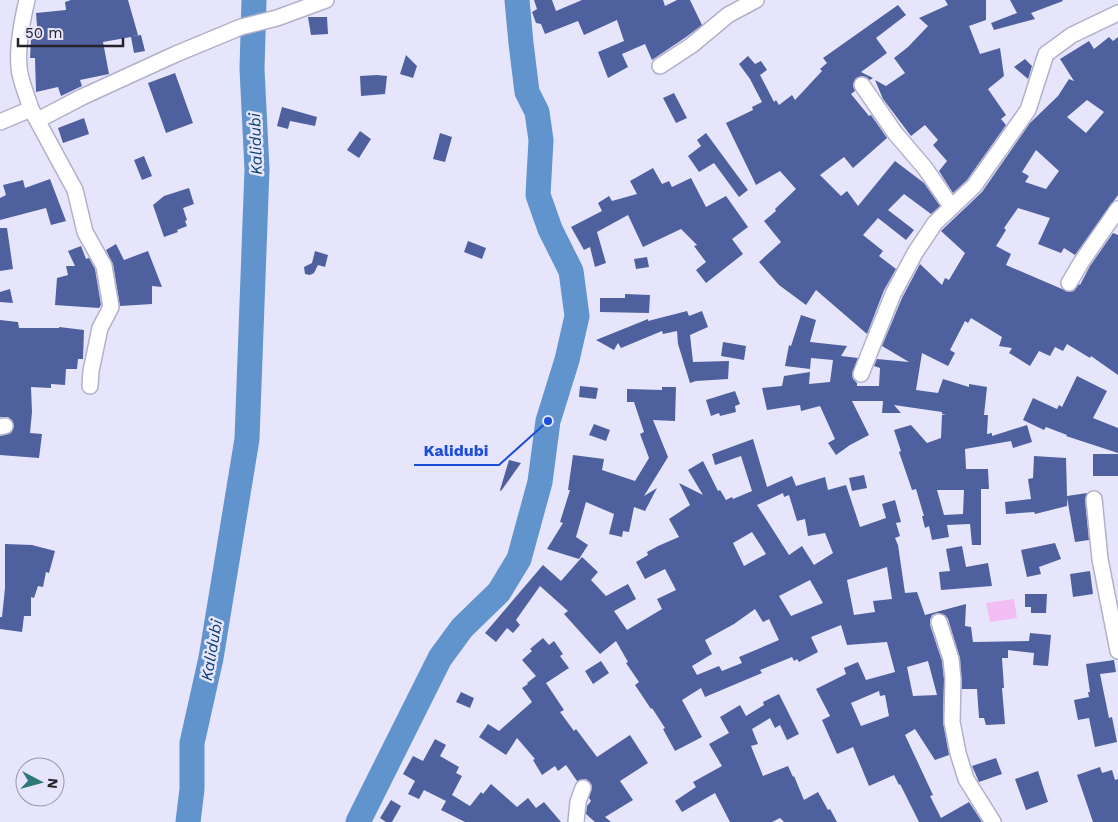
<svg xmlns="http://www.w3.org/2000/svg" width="1118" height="822" font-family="'Work Sans',sans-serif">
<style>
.green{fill:#f2bdf3}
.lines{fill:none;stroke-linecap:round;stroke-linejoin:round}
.river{stroke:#6193cc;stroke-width:25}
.building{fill:#4f609e;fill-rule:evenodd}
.minor-casing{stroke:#b2b0ca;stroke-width:18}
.minor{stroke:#fff;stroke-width:15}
.labels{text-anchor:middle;stroke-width:5;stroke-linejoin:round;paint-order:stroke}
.water-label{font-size:16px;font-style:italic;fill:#053e72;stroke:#e7e5fb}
.leader{fill:none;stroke:#1d4ed8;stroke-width:2}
.callout-dot{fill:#1d4ed8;stroke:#e7e5fb;stroke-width:2}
.callout-label{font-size:16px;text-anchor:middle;font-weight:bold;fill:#1d4ed8;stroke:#e7e5fb;stroke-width:5;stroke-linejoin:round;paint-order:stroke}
</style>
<rect width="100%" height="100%" fill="#e7e5fb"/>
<path class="green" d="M1014 599 1017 618 990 622 986 603Z"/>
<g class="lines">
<path class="river" d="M188 822 192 789V743L211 658 247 439 257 169 252 69 254 0
M358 822 440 658 462 628 499 592 519 559 540 482 548 421 567 360 577 316 571 271 550 229 538 195 541 140 537 112 527 92 521 43 517 0"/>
</g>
<path class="building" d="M71 0H128L138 35 132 36 141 35 145 51 134 53 131 37 103 42 109 74 80 80 82 86 61 96 58 87 36 92 35 58H30L31 39H38L36 13 66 10 65 2Z
M534 0H552L556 11 582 0H663L665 6 677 0H690L702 25 686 37 652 60 645 44 622 54 628 67 608 78 598 52 624 41 617 20 584 35 578 21 545 34 541 24 536 23 532 12 537 9Z
M945 0H986V20L969 26 980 54 1000 48 1004 76 988 89 1006 115 1001 119 1006 125 967 180 953 193 939 171 947 161 933 145 938 140 925 125 911 136 883 99 875 80 886 86 905 73 894 58 908 47 928 26 919 18 948 5Z
M1010 0H1062L1063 1 1031 13 1035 19 994 30 991 23 1017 13Z
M898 5 906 15 876 38 887 53 861 72 873 78 870 80 866 77 862 76 856 78 853 85 855 91 851 94 869 116 871 115 887 138 853 168 844 157 820 175 841 196 847 191 858 206 895 161 924 183 940 206 931 214 904 194 888 210 914 230 906 240 878 218 863 235 883 251 879 256 896 269 884 290 867 334 816 290 806 305 779 285 759 262 781 242 764 221 776 211 775 209 796 189 780 171 756 185 726 123 753 110 752 107 762 102 750 79 739 64 748 56 755 64 761 61 767 70 760 75 774 102 776 100 779 105 792 95 795 100 822 71 820 69 827 63 823 58Z
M308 17H327L328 34 311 35Z
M1109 37 1113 41 1118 37V195L1075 255 1064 248 1061 253 1038 244 1050 218 1018 208 1004 228 1006 230 996 246 1011 254 1006 265 1069 292 1074 291 1079 284 1080 285 1090 266 1113 233 1118 235V375L1091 356 1090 358 1067 344 1063 351 1055 347 1050 356 1039 351 1030 366 1009 353 1012 348 999 346 1002 337 971 318 968 323 965 321 950 350 955 353 948 366 922 353 916 390 938 393 943 379 969 387V384L987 387 984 415H988L987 434 992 433V436L1027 425 1032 442 1013 448 1011 441 965 449 966 469H988L989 489H981V545H972L970 524 947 525 949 537 932 540 929 526 925 528 922 516H924L916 489 912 490 899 452 901 451 894 430 911 425 927 443 941 438 942 415 946 414H942V412L894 405 901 413H882L883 401H852L869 435 850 445 836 455 828 443 835 439 820 406 801 411 800 405 767 410 762 388 782 386 784 376 810 372 809 384 830 382 833 360 811 358 810 369 785 366 789 345 791 346 801 315 816 320 810 342 847 346 841 356 858 358 852 375 853 379 857 383V386H879L880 368 874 366 877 359 909 362 882 346 902 298 920 264 942 285 945 278 949 280 965 253 941 231 982 192 1030 123 1058 96 1069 79 1074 81 1060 59 1089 41 1094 49ZM1087 100 1104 112 1086 133 1067 117ZM1036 150 1059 171 1046 189 1025 182 1029 176 1022 172ZM937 490H964L963 514 944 515Z
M406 55 417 66 413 78 400 74Z
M1025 59 1032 66 1028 79 1014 67Z
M175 73 193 123 166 133 148 83Z
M377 75 387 76 385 94 361 96 360 76Z
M674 93 687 118 676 123 663 98Z
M282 107 317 117 315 126 290 121 288 129 277 126Z
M84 118 89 134 63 143 58 128Z
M360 131 371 139 359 158 347 150Z
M440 133 452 137 445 162 433 159Z
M706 133 748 190 739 197 714 163 699 172 688 156 701 146 697 140Z
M144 156 152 176 142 180 134 160Z
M653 168 662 184 669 181 672 187 691 178 706 207 726 196 748 227 732 239 743 254 706 283 696 270 706 262 694 246 697 245 681 229 643 247 628 215 597 232 606 263 595 267 590 247 584 250 571 227 602 211 598 203 609 196 612 201 637 194 630 181Z
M50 179 66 221 51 225 46 208 0 220V198L6 195 3 185 23 180 25 188Z
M189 188 194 204 183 208 187 220 185 221 187 226 177 230 178 232 164 237 153 205 164 196Z
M0 228H7L13 269 0 271Z
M468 241 486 248 482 259 464 252Z
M116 244 124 260 148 251 162 287 152 286V304L120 306 113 264 106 250Z
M81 246 86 259 89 258 95 269 101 305 99 308 55 305 57 278 68 275 66 266H75L68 251Z
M315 251 328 255 325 267 318 265 314 273 310 275 305 274 304 267 312 263Z
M647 257 649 267 636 269 634 259Z
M10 289 13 303 0 302V292Z
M625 294 650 295 649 313 600 312V298H625Z
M687 311 689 316 702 311 708 327 690 335 693 362 729 361 728 379 696 381 690 383 678 344 677 331 663 334 662 331 621 348 618 343 614 350 596 340 648 319V321Z
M0 320 18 322 19 328H59V327L84 330 83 359H78L77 369H66L65 385 51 384V388L31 387 32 412 30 433 42 434 39 458 0 455V436L11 433 14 425 12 420 8 417H0Z
M723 342 746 346 744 360 721 356Z
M1077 376 1107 391 1093 418 1118 428V453L1066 436 1067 435 1046 427 1044 430 1023 420 1033 398 1057 409 1059 405 1062 407Z
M580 386 598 388 596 399 579 397Z
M662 387H676L675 421 653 420 668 457 644 496 657 488 645 511 634 507 629 532 623 531 622 537 609 534 614 514 586 502 576 537 588 545 579 559 547 549 563 523 560 522 570 490H568L573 455 604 459 602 470 635 481 649 458 640 434 644 432 634 402H627V389L662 390Z
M735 391 740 404 735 406 736 412 720 416 719 413 711 416 706 400Z
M594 424 610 430 606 441 589 435Z
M753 439 767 487 792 476 796 486 825 477 828 490 846 485 860 527 886 518 882 504 895 500 901 522 896 523 900 536 895 538 898 545 905 593 917 592 925 615 966 604 965 626 971 627 973 642 1029 641 1030 633 1051 635 1048 666 1033 665 1034 653 1008 650V658H1002L1004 688H1002L1005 724 986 725 984 718H979L977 689H962L960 658 948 619 945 615 937 613 932 615 930 620V625L942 661 944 679 943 722 949 755 935 760 915 729 905 735 933 795 930 796 941 818 969 802 982 822H919L900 784 899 785 894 775 869 786 853 747 837 754 822 720 830 716 816 689 846 674 844 668 858 662 866 680 895 672 887 642 847 645 841 625 811 637 818 652 799 662 797 659 794 661 792 657 760 670 762 673 705 697 701 688 682 700 702 737 675 751 663 729 665 728 652 708 651 709 635 685 639 682 626 663 628 662 616 641 600 654 564 614 568 611 540 586 516 620 520 625 513 633 507 628 496 642 485 633 543 565 561 581 582 557 598 572 591 580 606 596 628 584 636 599 614 611 627 630 662 609 657 599 676 590 665 569 645 579 636 562 648 555 647 552 658 546 679 537 669 519 690 505 679 483 703 495 688 470 703 461 718 491 720 490 726 500 732 497 733 499 752 491 741 456 715 465 712 454ZM783 493 784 497 789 495 797 521 805 519 808 536 825 533 833 553 814 565 802 546 789 555 757 505ZM752 532 766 554 744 566 733 543ZM887 567 892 599 873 601 875 612 854 615 847 580ZM810 580 823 603 791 616 779 596ZM755 609 763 622 769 619 779 640 739 657 742 663 722 671 719 666 697 675 692 666 712 654 705 640 734 624ZM928 661 937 695 913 696 907 667ZM879 691 880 696 885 695 889 716 861 726 851 703Z
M1093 454H1118V476H1093Z
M1034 456 1066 458 1067 496 1087 493 1085 500 1089 540 1075 542 1067 498V506L1035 514 1034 512 1006 514 1005 502 1031 499 1028 479 1033 478Z
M509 460 521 463 501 491 500 490Z
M864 475 867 488 852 491 849 478Z
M1055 543 1061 559 1039 567 1041 574 1027 577 1021 550Z
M5 544 32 545 55 551 49 573 46 572 43 587 38 586 34 598 31 597V616H24L22 632 0 629V617H2L5 588Z
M962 546 966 567 988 563 992 586 941 590 939 572 950 571 946 549Z
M1090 571 1093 594 1073 597 1070 574Z
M1025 594H1047L1046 613H1031V607H1025Z
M543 638 549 645 554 641 563 654 560 656 569 668 546 683 564 710 560 712 574 731 576 729 597 757 630 735 648 763 620 781 633 800 605 817 611 822H595L586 814 587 806 591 801 589 798 592 786 590 782 586 779 577 781 566 765 558 771 555 766 542 775 533 760 535 759 517 738 506 755 479 737 488 724 499 731 532 702 522 688 528 684 527 683 536 676 522 660 532 651 530 649Z
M1114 660 1116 672 1100 674 1109 718 1112 717 1117 742 1095 747 1089 718 1078 720 1074 700 1089 697 1088 692H1090L1086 664Z
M601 661 609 673 593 684 585 671Z
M461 692 474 698 470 708 456 702Z
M779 694 799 734 787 740 780 725 775 728 770 718 752 729 758 744 751 746 763 776 788 766 793 777 794 776 804 800 818 792 828 810 830 809 837 822H784L780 818 772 822H730L715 793 682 812 675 801 696 787 693 782 722 766 709 744 729 733 720 717 740 705 746 716 764 705 763 702Z
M435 739 446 745 440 756 459 767 456 773 462 776 452 795 470 806 481 792 483 794 491 784 517 807 528 798 536 808 544 802 561 822H465L441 810 446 801 424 790 419 799 408 794 415 781 403 774 413 756 423 761Z
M996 758 1002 774 979 782 972 766Z
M1100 767 1102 773 1112 770 1115 780 1118 779V822H1093L1077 775Z
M1038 771 1048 802 1026 810 1015 779Z
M391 800 401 806 392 822H386L380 818Z"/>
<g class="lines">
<g class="minor-casing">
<path id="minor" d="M27 0C22 21 17 45 19 67 20 81 27 95 31 109
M660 66 692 45 728 15 756 0
M862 85 895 133 925 168 951 206
M38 120 82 97 176 54 241 27 277 18 326 0
M0 122 31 109 75 190 85 232 104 266 111 307 100 328 91 371 90 386
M1069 283 1082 261 1118 209
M861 374 893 294 915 253 935 223 974 186 1028 110 1046 54 1072 35 1118 13
M0 427 5 426
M1094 499 1100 559 1118 651
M939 622 951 659 953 679 952 722 958 753 966 779 993 822
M576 822 578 802 583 788"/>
</g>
<use href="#minor" class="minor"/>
</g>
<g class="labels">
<g class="water-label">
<text transform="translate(255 144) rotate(-92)" y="6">Kalidubi</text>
<text transform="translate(211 650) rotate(-80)" y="6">Kalidubi</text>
</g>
</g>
<path class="leader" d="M548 421L499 465H414"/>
<circle class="callout-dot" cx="548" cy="421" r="5"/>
<g class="callout-label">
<text x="456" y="456">Kalidubi</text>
</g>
<g transform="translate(40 782) rotate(96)"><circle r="24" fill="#e7e5fb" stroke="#9997a8"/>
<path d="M0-4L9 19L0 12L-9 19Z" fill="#2e7879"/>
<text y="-8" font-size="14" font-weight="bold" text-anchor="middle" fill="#24232c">N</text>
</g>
<path d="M18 38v8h105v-8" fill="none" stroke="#24232c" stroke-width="2.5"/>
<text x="25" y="38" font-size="15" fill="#24232c" stroke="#e7e5fb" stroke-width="4" paint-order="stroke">50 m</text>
</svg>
